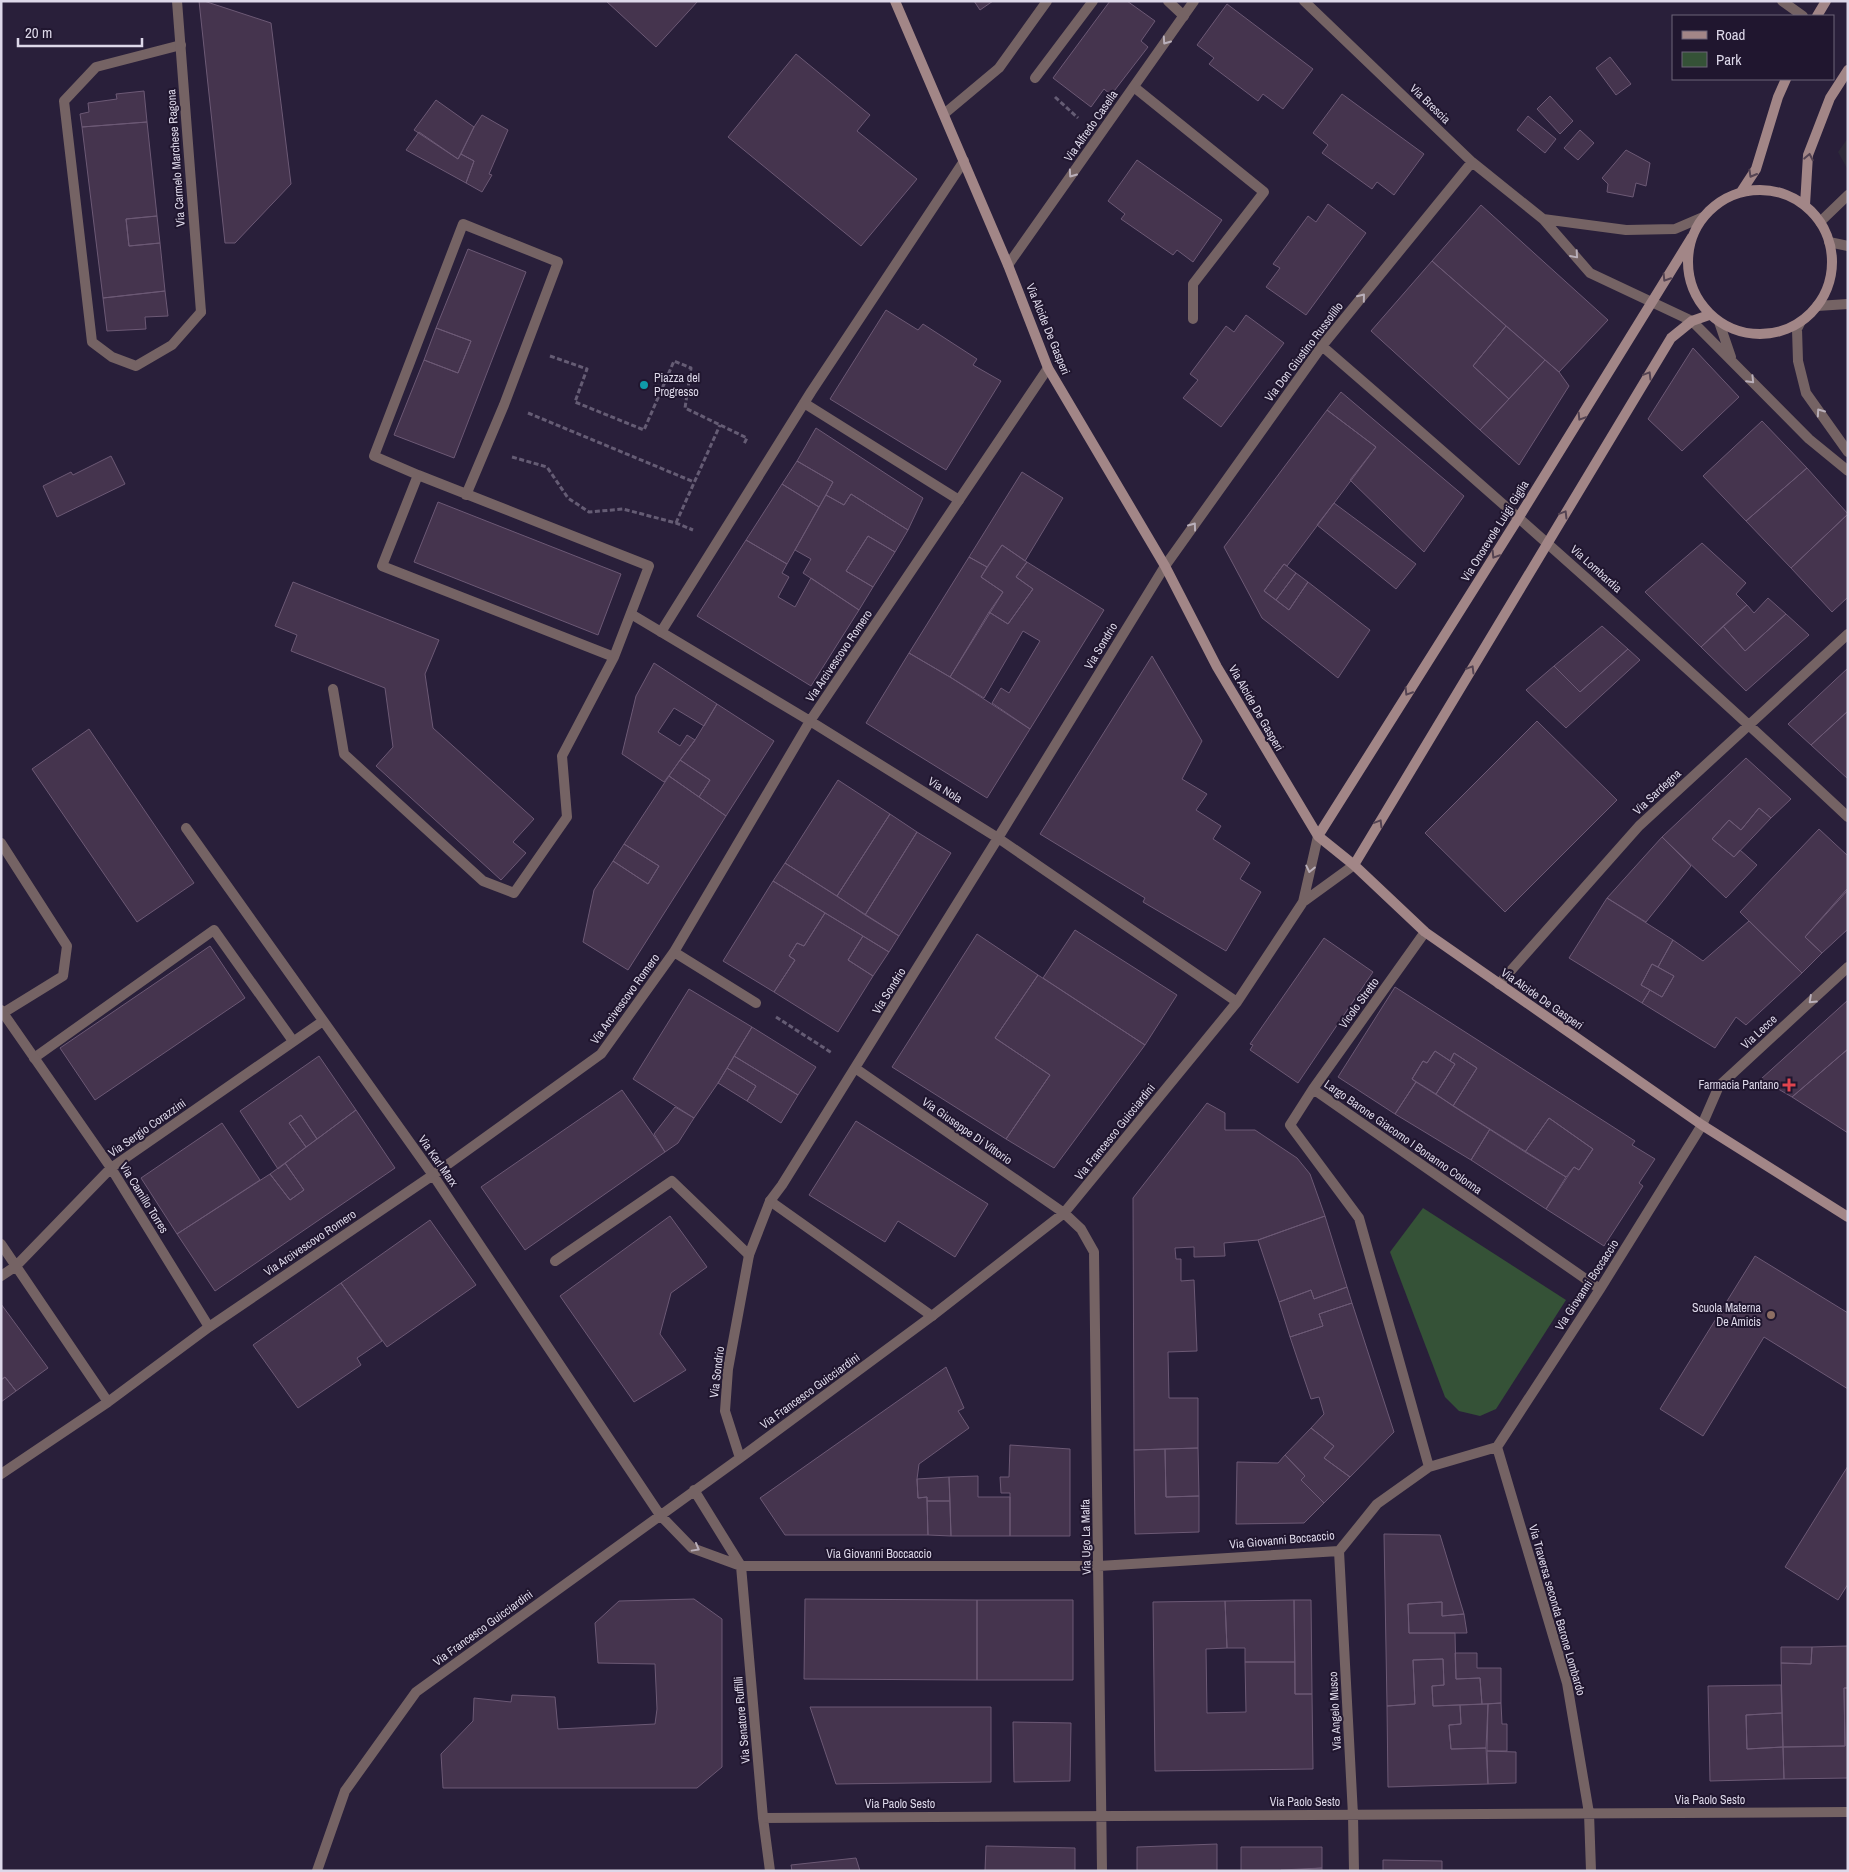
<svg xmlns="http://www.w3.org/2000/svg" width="1849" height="1872" font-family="'Archivo Narrow',sans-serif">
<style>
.commercial{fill:#2d2a3a}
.green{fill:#355237}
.building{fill:#45344e;stroke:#6c5975}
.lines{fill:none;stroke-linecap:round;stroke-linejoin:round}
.path{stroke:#655c74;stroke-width:3;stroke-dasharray:5 2.5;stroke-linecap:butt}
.service{stroke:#756364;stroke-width:10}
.minor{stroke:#756364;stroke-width:10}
.secondary{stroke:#a28687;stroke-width:10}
.oneway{stroke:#b9afba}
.oneway2{stroke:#544352}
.culture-dot{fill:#0f9aa8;stroke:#20162f;stroke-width:2}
.health-dot{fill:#e0444e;stroke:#20162f;stroke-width:2}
.education-dot{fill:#8d6e63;stroke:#20162f;stroke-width:2}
.labels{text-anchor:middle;stroke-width:4;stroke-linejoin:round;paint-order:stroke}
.street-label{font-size:12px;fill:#ddd8e9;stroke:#20162f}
.poi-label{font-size:12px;fill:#ddd8e9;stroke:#20162f;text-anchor:end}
</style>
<rect width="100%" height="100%" fill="#291f3a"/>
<path class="commercial" d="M1848 138V170L1838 152Z"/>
<path class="green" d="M1423 1208 1566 1300 1496 1409 1480 1416 1459 1411 1445 1397 1390 1252Z"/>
<path class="building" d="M199 1H204L271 23 291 184 235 243H225Z
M606 1H698L656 47Z
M974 1H993L980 10Z
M1110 1H1127L1155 21 1141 41 1148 47 1111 95 1104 89 1091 107 1053 78Z
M1227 4 1313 69 1283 109 1263 94 1258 101 1209 64 1214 58 1197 45Z
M796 54 870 115 857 131 917 179 861 246 728 137Z
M1610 57 1631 84 1616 95 1596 68Z
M144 91 147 122 82 127 80 114 89 112 88 103 117 99 116 94Z
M1342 94 1424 154 1394 195 1377 182 1372 189 1322 153 1328 145 1313 133Z
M1550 96 1573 121 1560 134 1537 109Z
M436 100 474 127 458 159 414 130Z
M482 115 508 130 489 174 492 175 482 192 466 183 474 161 461 154 474 127Z
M1528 116 1556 139 1545 153 1517 130Z
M147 122 157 216 126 219 129 246 160 243 165 291 103 298 82 127Z
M1580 130 1594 143 1578 160 1564 148Z
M419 132 458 159 461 154 474 161 466 183 406 150Z
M1626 150 1650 163 1646 186 1636 183 1633 197 1607 192 1608 184 1602 178Z
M1137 160 1222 220 1193 262 1177 250 1173 255 1121 219 1125 214 1108 201Z
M1328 204 1366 233 1306 315 1266 287 1280 268 1273 264 1308 216 1316 222Z
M1481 205 1608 320 1559 372 1432 261Z
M157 216 160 243 129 246 126 219Z
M468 249 526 272 454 458 394 435 424 360 458 373 471 341 436 328Z
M1432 261 1506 326 1473 366 1509 399 1480 430 1371 331Z
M165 291 168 316 145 317 146 329 107 331 103 298Z
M886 310 918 330 923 324 977 359 973 365 1001 381 946 470 830 399Z
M1246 315 1284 343 1221 427 1183 398 1198 380 1190 374 1226 326 1234 332Z
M1506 326 1545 360 1509 399 1473 366Z
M436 328 471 341 458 373 424 360Z
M1693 348 1739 397 1682 451 1648 419Z
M1545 360 1559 372 1569 386 1519 465 1480 430Z
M1341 392 1464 496 1424 552 1350 480 1376 447 1327 410Z
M1327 410 1376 447 1287 566 1284 564 1264 591 1289 610 1308 582 1370 630 1338 678 1262 618 1224 547Z
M1762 421 1807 468 1746 521 1703 476Z
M816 428 923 498 908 530 851 494 844 505 826 495 833 482 797 461Z
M111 456 125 484 57 517 43 486 71 472 73 475Z
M797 461 833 482 819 507 782 484Z
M1807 468 1848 514 1791 568 1746 521Z
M1022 472 1063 498 1025 561 1002 545 987 567 969 557Z
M782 484 819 507 787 564 746 540Z
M851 494 908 530 895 552 868 536 846 571 873 587 859 610 803 573 811 559 795 550 826 495 844 505Z
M438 502 621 574 598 635 414 562Z
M1334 503 1416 564 1396 589 1317 525Z
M1848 514V597L1832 612 1791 568Z
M868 536 895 552 873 587 846 571Z
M746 540 787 564 782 573 789 577 778 597 795 607 811 578 859 610 811 686 697 616Z
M1702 543 1746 583 1736 594 1747 605 1701 647 1645 592Z
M1002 545 1027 562 1016 577 1033 589 1008 624 989 612 1003 592 981 577Z
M969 557 987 567 981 577 1003 592 950 677 909 653Z
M1027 562 1104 610 1030 729 992 703 1001 688 1009 693 1040 641 1023 631 984 698 950 677 989 612 1008 624 1033 589 1016 577Z
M1284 564 1296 573 1276 600 1264 591Z
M1296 573 1308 582 1289 610 1276 600Z
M293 582 439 640 425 674 433 728 534 819 513 842 526 853 501 880 376 766 393 747 385 688 291 651 297 635 275 626Z
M1768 598 1786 614 1745 651 1723 626 1747 605 1754 613Z
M1786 614 1809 635 1746 691 1701 647 1723 626 1745 651Z
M1602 626 1628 649 1580 692 1554 666Z
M1628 649 1640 660 1566 728 1526 690 1554 666 1580 692Z
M909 653 950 677 1030 729 987 798 866 723Z
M1152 656 1202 741 1182 779 1207 794 1196 810 1221 826 1213 839 1250 863 1240 879 1261 892 1226 951 1143 902 1145 898 1040 834Z
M654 663 717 704 704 726 674 708 658 732 680 746 687 735 695 740 664 782 622 754 636 696Z
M1848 668V711L1811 745 1788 724Z
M717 704 774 741 726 816 699 797 710 780 680 760 695 740Z
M1848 711V779L1811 745Z
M1537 721 1617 800 1505 912 1425 833Z
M89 729 194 883 137 922 32 769Z
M1746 758 1791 799 1771 818 1759 808 1741 830 1729 820 1712 839 1734 857 1740 850 1757 865 1726 898 1662 837Z
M680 760 710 780 699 797 669 776Z
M669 776 726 816 628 970 583 942 594 890 613 861 648 884 659 866 624 844Z
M838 780 890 814 837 896 785 863Z
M1759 808 1771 818 1734 857 1712 839 1729 820 1741 830Z
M890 814 917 832 865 915 837 896Z
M1819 829 1848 856V890L1805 937 1822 953 1802 973 1740 912Z
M917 832 951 853 899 936 865 915Z
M1662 837 1691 866 1646 922 1607 898Z
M624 844 659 866 648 884 613 861Z
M785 863 899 936 889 952 773 881Z
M773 881 825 913 804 946 797 943 789 956 795 960 774 992 723 961Z
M1847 889 1848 929 1822 953 1805 937Z
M1607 898 1673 940 1658 967 1652 964 1641 985 1650 990 1642 1003 1569 958Z
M825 913 863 936 848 960 873 976 838 1032 774 992 795 960 789 956 797 943 804 946Z
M1749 921 1802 973 1746 1025 1736 1017 1715 1048 1642 1003 1650 990 1662 997 1674 976 1658 967 1673 940 1703 961Z
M1075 930 1177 995 1145 1045 1043 978Z
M977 934 1038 975 995 1038 1050 1075 1006 1139 892 1067Z
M863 936 889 952 873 976 848 960Z
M1324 938 1373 972 1298 1083 1250 1050 1253 1045 1250 1044Z
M210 946 245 998 95 1100 60 1048Z
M1652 964 1674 976 1662 997 1641 985Z
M1038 975 1145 1045 1054 1168 1006 1139 1050 1075 995 1038Z
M1395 987 1635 1141 1632 1145 1655 1159 1639 1183 1643 1186 1604 1246 1546 1209 1574 1167 1579 1170 1593 1149 1549 1118 1525 1152 1453 1106 1477 1068 1454 1053 1450 1061 1435 1051 1427 1063 1423 1061 1412 1079 1416 1082 1395 1114 1338 1077Z
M689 989 752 1027 718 1083 694 1118 633 1079Z
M1848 1000V1049L1792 1097 1761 1079Z
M752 1027 816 1067 798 1095 734 1056Z
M1848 1049V1133L1792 1097Z
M1435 1051 1455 1064 1436 1094 1412 1079 1423 1061 1427 1063Z
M1454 1053 1477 1068 1453 1106 1436 1094 1455 1064 1450 1061Z
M319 1056 356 1110 317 1139 301 1115 289 1123 306 1147 278 1169 240 1111Z
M734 1056 798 1095 781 1123 747 1101 756 1086 727 1068Z
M727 1068 756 1086 747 1101 718 1083Z
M1416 1082 1490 1129 1471 1160 1395 1114Z
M622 1090 665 1152 525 1250 481 1187Z
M1207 1103 1225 1113V1130H1255L1297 1158 1310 1174 1325 1216 1258 1240 1224 1243 1225 1256 1194 1257V1247L1175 1248 1176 1259H1181V1281L1194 1280 1197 1351 1168 1352 1169 1398H1198V1448L1134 1450 1133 1198Z
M675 1107 694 1118 678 1143 665 1152 654 1134Z
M356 1110 395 1168 215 1291 177 1234 270 1174 290 1200 304 1190 285 1163Z
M301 1115 317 1139 306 1147 289 1123Z
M1549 1118 1593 1149 1579 1170 1574 1167 1566 1177 1525 1152Z
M856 1121 988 1204 955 1257 898 1221 885 1242 809 1195Z
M222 1123 260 1180 177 1234 141 1178Z
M1490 1129 1566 1177 1546 1209 1471 1160Z
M285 1163 304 1190 290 1200 270 1174Z
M670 1216 707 1267 671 1293 660 1334 686 1370 634 1402 560 1296Z
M1325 1216 1347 1287 1314 1299 1311 1290 1279 1302 1258 1240Z
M430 1220 476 1285 387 1347 341 1283Z
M1755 1256 1848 1313V1389L1764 1337 1703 1436 1660 1409Z
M341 1283 382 1341 357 1358 361 1365 298 1408 253 1345Z
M1347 1287 1352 1303 1319 1314 1323 1326 1290 1337 1279 1302 1311 1290 1314 1299Z
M1352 1303 1394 1432 1350 1477 1324 1458 1334 1446 1311 1428 1324 1414 1319 1397 1311 1399 1290 1337 1323 1326 1319 1314Z
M1 1304 48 1368 16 1391 5 1377 1 1380Z
M946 1367 964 1408 958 1411 969 1428 919 1464 917 1479 918 1498 927 1497 928 1535H785L760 1498Z
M5 1377 16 1391 1 1402V1380Z
M1311 1428 1334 1446 1324 1458 1350 1477 1324 1503 1301 1480 1305 1476 1285 1455Z
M1010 1445 1070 1449V1536H1010V1493H1001L1000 1477H1009Z
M1198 1448 1199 1496 1166 1497 1165 1449Z
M1165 1449 1166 1497 1199 1496V1532L1135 1534 1134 1450Z
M1285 1455 1305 1476 1301 1480 1324 1503 1304 1523 1236 1524 1237 1462 1278 1463Z
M1848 1466V1584L1838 1600 1785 1567Z
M978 1476V1497H1010V1536H951L949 1477Z
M949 1477 950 1501H927V1497L918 1498 917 1479Z
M927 1501H950L951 1536 928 1535Z
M1384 1534 1440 1535 1464 1614 1442 1616V1602L1408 1604 1409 1633H1455L1456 1679 1480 1678 1482 1704 1433 1706 1432 1686 1444 1685 1443 1659 1413 1660 1415 1704 1387 1706Z
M694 1599 722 1619V1767L697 1788H443L441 1754 473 1721 474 1698 511 1702 512 1695 555 1697 558 1729 655 1724 657 1709 655 1664 598 1663 595 1623 619 1601Z
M805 1599 977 1600V1680L804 1679Z
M977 1600H1073V1680H977Z
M1294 1600 1295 1662H1245V1648H1227L1225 1601Z
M1294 1600H1311L1312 1694H1295Z
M1225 1601 1227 1648 1206 1649 1207 1713 1246 1712 1245 1662H1295V1694H1312L1313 1769 1155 1771 1153 1602Z
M1442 1602V1616L1464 1614 1467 1633H1409L1408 1604Z
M1848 1646V1688H1844L1845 1746 1783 1747 1781 1663 1811 1664 1812 1647Z
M1781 1647H1812L1811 1664 1781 1663Z
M1455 1653H1477V1668H1501V1703L1482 1704 1480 1678 1456 1679Z
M1443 1659 1444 1685 1432 1686 1433 1706 1460 1705 1461 1724 1449 1725 1451 1749 1486 1748 1488 1784 1388 1787 1387 1706 1415 1704 1413 1660Z
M1781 1685 1782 1713 1746 1715 1747 1749 1783 1747 1784 1779 1710 1781 1708 1686Z
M1844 1688H1848V1778L1784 1779 1783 1747 1845 1746Z
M1501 1703 1502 1724H1507V1751H1487L1488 1704Z
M1488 1704 1486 1748 1451 1749 1449 1725 1461 1724 1460 1705Z
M810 1707H991V1782L836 1784Z
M1782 1713 1783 1747 1747 1749 1746 1715Z
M1013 1722 1071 1723 1070 1781 1014 1782Z
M1487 1751 1516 1752V1783L1488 1784Z
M1217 1844V1871H1137V1847Z
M986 1846 1075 1848V1871H985Z
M1241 1847H1322V1868L1281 1871H1241Z
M856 1858 860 1871H792L791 1865Z
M1383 1860 1442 1861V1871H1383Z
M1322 1868V1871H1281V1870Z"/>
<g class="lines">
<path class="path" d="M1055 97 1078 118
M550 356 587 369 575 402 644 430 674 361 691 368 685 408 747 438 744 444
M528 413 694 482
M512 457 547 467 568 498 589 512 623 509 676 523 693 530
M676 523 720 425
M776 1017 832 1053"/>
<path class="service" d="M1168 1 1184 16
M1782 1 1803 16
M181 45 96 67 64 101 92 342 112 357 136 366 172 345 201 312
M1035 78 1093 1
M1134 87 1264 192 1193 284V319
M1820 222 1848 195
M804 403 959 500
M418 475 649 566 614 657 382 566Z
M418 475 374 456 463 224 558 262 504 405 466 495
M661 632 811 392 964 161
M333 689 344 754 483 881 514 893 567 817 562 756 614 657
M1 843 67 946 63 976 3 1013
M34 1058 214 930 293 1041
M770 1201 932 1316
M555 1261 672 1181 749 1255"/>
<path class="minor" d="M177 1 201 312
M1304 1 1472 162 1543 219 1590 273 1692 321 1809 439 1848 471
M944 114 999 68 1047 1
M1543 219 1626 230 1675 229 1703 217
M1829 242 1848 246
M1008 265 1194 1
M1817 306 1848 304
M1719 322 1731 357
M1800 323 1797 329 1798 361 1806 393 1848 452
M1322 346C1500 500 1676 656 1848 817
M631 614 810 721 998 838 1237 1002
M186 828 433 1175 660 1515 692 1548 741 1566H1099L1339 1551 1377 1504 1429 1467 1497 1447 1600 1289 1702 1125 1719 1086 1848 967
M1303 902 1318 836
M674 952 756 1003
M1499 984 1639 826 1848 634
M1 1010 111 1168 209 1327
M855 1068 1064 1213 1081 1229 1094 1252 1102 1871
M1313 1089 1425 932
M1 1244 108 1402
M1 1276 16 1266 111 1168 323 1021
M1497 1447 1567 1683 1589 1813 1591 1871
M740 1458 725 1411 728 1369 749 1255 770 1201 782 1185 998 838 1165 566 1322 346 1472 162
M1429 1467 1359 1218 1290 1125 1313 1089 1600 1289
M1 1474 108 1402 209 1327 433 1175 601 1054 674 952 810 721 1048 368
M694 1490 741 1566 763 1818 770 1871
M1339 1551 1353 1815 1354 1871
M763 1818 1848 1812
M317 1871 345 1791 416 1692 740 1458 932 1316 1064 1213 1237 1002 1303 902 1354 865"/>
<path class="secondary" d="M895 1 1008 265 1048 368 1165 566 1217 667 1318 836 1354 865 1425 932 1702 1125 1848 1217
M1817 16 1826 1
M1688 262a72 72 0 1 1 144 0a72 72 0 1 1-144 0Z
M1741 192 1756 169 1778 97 1786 79
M1805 205 1808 155 1830 98 1848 70
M1318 836 1519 517 1692 237
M1354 865 1671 338 1692 321 1709 315"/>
</g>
<defs><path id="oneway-chevron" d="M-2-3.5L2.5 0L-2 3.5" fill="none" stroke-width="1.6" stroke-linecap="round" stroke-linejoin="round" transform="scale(1.25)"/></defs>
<g class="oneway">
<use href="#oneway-chevron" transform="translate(1166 41) rotate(125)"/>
<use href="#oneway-chevron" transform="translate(1072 174) rotate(125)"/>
<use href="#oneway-chevron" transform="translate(1575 255) rotate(49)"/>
<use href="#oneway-chevron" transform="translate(1362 297) rotate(-51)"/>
<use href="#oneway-chevron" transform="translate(1751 380) rotate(46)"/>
<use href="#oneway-chevron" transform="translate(1820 412) rotate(-125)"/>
<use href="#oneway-chevron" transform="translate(1193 526) rotate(-54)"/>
<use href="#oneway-chevron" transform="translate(1310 869) rotate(102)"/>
<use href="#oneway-chevron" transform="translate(1812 1000) rotate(137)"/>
<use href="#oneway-chevron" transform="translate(696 1548) rotate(29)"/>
</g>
<g class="oneway2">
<use href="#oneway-chevron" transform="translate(1809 157) rotate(-79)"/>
<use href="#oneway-chevron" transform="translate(1752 174) rotate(120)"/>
<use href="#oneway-chevron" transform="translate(1666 278) rotate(122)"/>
<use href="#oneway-chevron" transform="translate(1648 375) rotate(-59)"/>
<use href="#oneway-chevron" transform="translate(1581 417) rotate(122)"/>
<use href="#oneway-chevron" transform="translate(1564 514) rotate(-59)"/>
<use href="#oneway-chevron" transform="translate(1495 555) rotate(122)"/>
<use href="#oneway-chevron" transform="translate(1471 669) rotate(-59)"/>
<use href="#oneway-chevron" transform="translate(1408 692) rotate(122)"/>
<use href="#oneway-chevron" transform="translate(1379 823) rotate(-59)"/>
</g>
<circle class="culture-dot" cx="644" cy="385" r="5"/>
<path class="health-dot" d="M1786.5 1077.5h5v5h5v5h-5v5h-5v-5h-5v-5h5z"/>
<circle class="education-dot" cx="1771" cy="1315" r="5"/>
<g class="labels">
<g class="street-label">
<text transform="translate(1430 104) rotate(44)" y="4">Via Brescia</text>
<text transform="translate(1091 126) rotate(-55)" y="4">Via Alfredo Casella</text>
<text transform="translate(176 158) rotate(-94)" y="4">Via Carmelo Marchese Ragona</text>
<text transform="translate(1048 329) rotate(68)" y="4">Via Alcide De Gasperi</text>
<text transform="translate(1304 352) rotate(-53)" y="4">Via Don Giustino Russolillo</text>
<text transform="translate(1495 531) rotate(-58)" y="4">Via Onorevole Luigi Giglia</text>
<text transform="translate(1596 569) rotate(42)" y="4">Via Lombardia</text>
<text transform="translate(1101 646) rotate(-59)" y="4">Via Sondrio</text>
<text transform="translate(839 656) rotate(-56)" y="4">Via Arcivescovo Romero</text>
<text transform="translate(1256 708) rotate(60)" y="4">Via Alcide De Gasperi</text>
<text transform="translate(945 790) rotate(32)" y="4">Via Nola</text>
<text transform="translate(1657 792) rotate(-43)" y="4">Via Sardegna</text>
<text transform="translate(889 991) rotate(-58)" y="4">Via Sondrio</text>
<text transform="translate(625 999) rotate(-54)" y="4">Via Arcivescovo Romero</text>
<text transform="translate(1542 999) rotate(35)" y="4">Via Alcide De Gasperi</text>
<text transform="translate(1359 1003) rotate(-54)" y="4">Vicolo Stretto</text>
<text transform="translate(1759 1032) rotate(-43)" y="4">Via Lecce</text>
<text transform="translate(147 1128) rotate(-35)" y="4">Via Sergio Corazzini</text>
<text transform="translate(967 1131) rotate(35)" y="4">Via Giuseppe Di Vittorio</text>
<text transform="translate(1115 1132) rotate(-51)" y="4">Via Francesco Guicciardini</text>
<text transform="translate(1403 1137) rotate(35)" y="4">Largo Barone Giacomo I Bonanno Colonna</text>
<text transform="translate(438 1161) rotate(55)" y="4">Via Karl Marx</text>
<text transform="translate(144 1198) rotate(58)" y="4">Via Camillo Torres</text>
<text transform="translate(310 1243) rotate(-34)" y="4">Via Arcivescovo Romero</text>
<text transform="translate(1587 1285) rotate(-57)" y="4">Via Giovanni Boccaccio</text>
<text transform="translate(717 1372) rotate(-83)" y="4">Via Sondrio</text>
<text transform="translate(810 1391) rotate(-36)" y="4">Via Francesco Guicciardini</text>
<text transform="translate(1086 1537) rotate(-91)" y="4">Via Ugo La Malfa</text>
<text transform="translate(1282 1540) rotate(-5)" y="4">Via Giovanni Boccaccio</text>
<text x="879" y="1558">Via Giovanni Boccaccio</text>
<text transform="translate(1557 1610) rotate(74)" y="4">Via Traversa seconda Barone Lombardo</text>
<text transform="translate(483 1628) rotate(-36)" y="4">Via Francesco Guicciardini</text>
<text transform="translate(1335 1711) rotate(-93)" y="4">Via Angelo Musco</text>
<text transform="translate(742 1720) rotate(-95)" y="4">Via Senatore Ruffilli</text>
<text x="1710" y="1804">Via Paolo Sesto</text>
<text x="1305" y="1806">Via Paolo Sesto</text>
<text x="900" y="1808">Via Paolo Sesto</text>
</g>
<g class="poi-label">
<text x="654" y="382" text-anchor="start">Piazza del<tspan x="654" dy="14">Progresso</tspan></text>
<text x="1779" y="1089">Farmacia Pantano</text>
<text x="1761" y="1312">Scuola Materna<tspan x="1761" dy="14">De Amicis</tspan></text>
</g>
</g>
<rect width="1849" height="1872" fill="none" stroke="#ddd8e9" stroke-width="5"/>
<rect x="1672" y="15" width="162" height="65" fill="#20162f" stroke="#6c6479"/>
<rect x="1682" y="31" width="25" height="8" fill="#a28687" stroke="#6c6479"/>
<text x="1716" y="40" font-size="15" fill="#ddd8e9">Road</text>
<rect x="1682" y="52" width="25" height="15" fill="#355237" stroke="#6c6479"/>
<text x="1716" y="65" font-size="15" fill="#ddd8e9">Park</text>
<path d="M18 38v8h124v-8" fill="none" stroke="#ddd8e9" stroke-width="2.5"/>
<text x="25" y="38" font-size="15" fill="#ddd8e9" stroke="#20162f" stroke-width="4" paint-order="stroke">20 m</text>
</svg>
